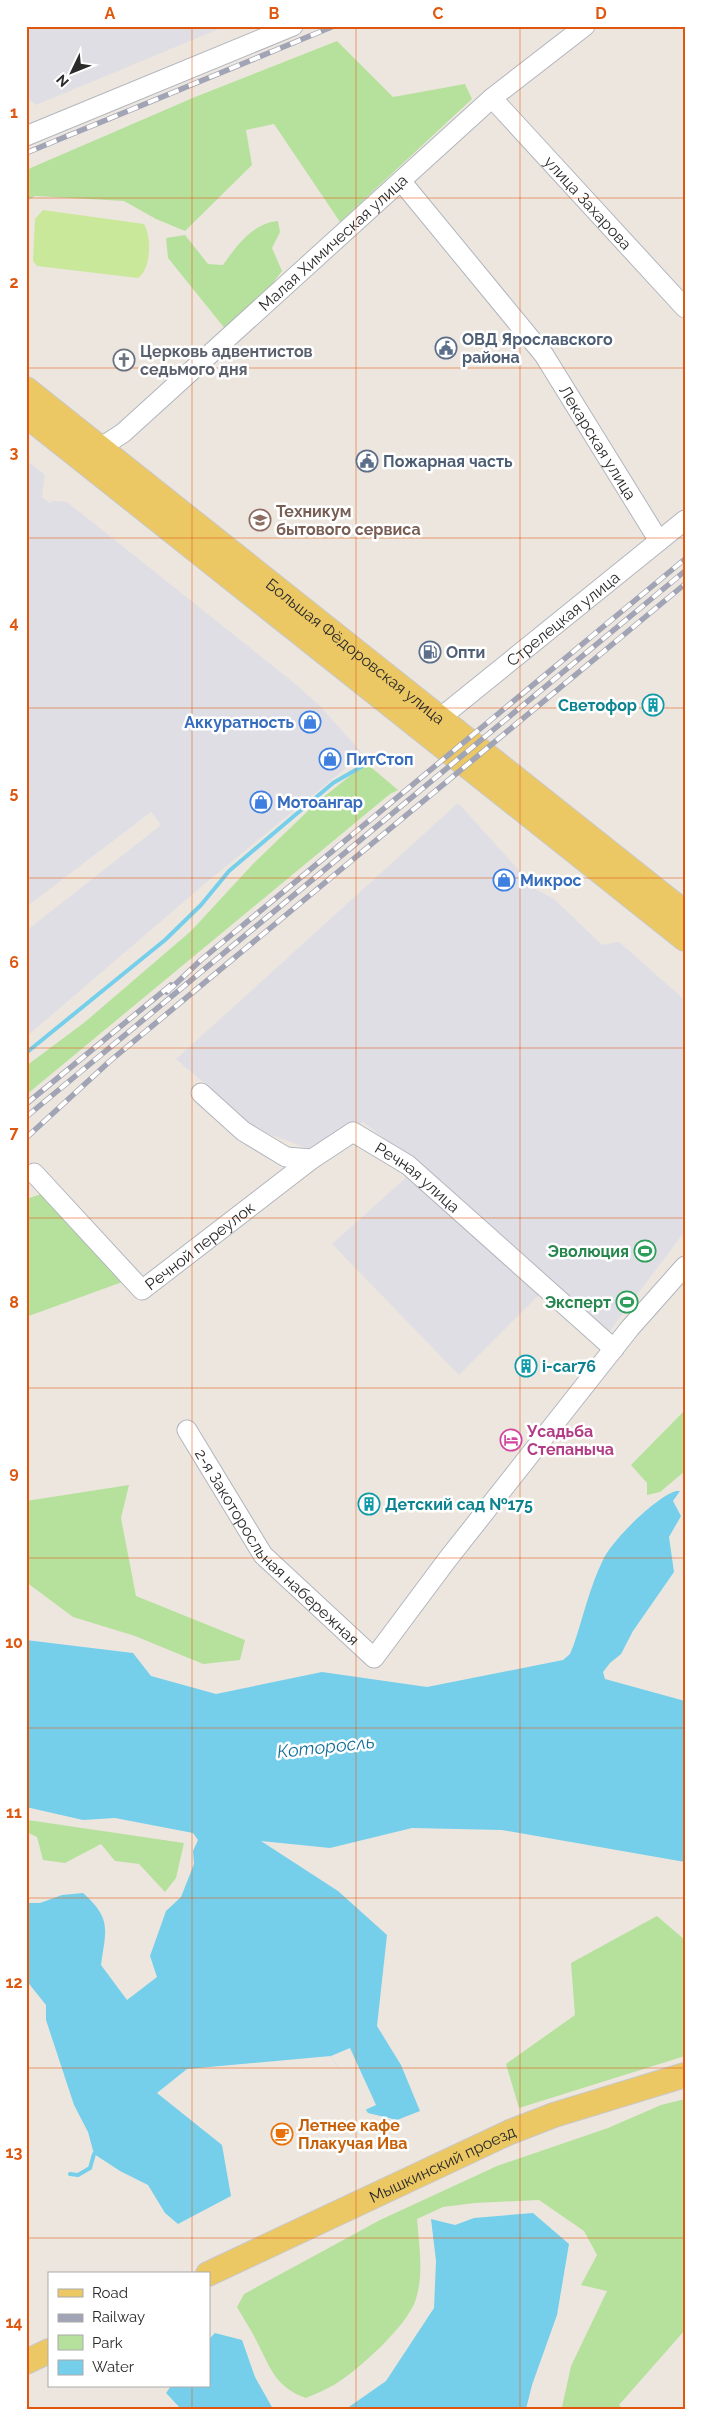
<svg xmlns="http://www.w3.org/2000/svg" width="711" height="2435" font-family="Raleway,sans-serif">
<style>
.industrial{fill:#e0dee5}
.green{fill:#b6e19d}
.pitch{fill:#c9e899}
.water{fill:#75cfeb}
.pier{fill:#ede6de}
.lines{fill:none;stroke-linecap:round;stroke-linejoin:round}
.stream{stroke:#75cfeb;stroke-width:4}
.minor-casing{stroke:#b1b5be;stroke-width:21}
.major-casing{stroke:#c8c8c8;stroke-width:26}
.minor{stroke:#fff;stroke-width:19}
.major{stroke:#ecc864;stroke-width:24}
.rail-casing{stroke:#a1a4b5;stroke-width:5.5}
.rail{stroke:#fff;stroke-width:4;stroke-dasharray:11;stroke-linecap:butt}
.grid{fill:none;stroke:#df570e;stroke-width:1;stroke-opacity:0.55}
.labels{text-anchor:middle;stroke-width:5;stroke-linejoin:round;paint-order:stroke}
.street-label{font-size:16px;fill:#2b2b2b;stroke:#fff}
.service-label{font-size:16px;font-weight:bold;fill:#4e5e75;stroke:#fff;text-anchor:start}
.worship-label{font-size:16px;font-weight:bold;fill:#5b616d;stroke:#fff;text-anchor:start}
.education-label{font-size:16px;font-weight:bold;fill:#785e54;stroke:#fff;text-anchor:start}
.culture-label{font-size:16px;font-weight:bold;fill:#0d838f;stroke:#fff;text-anchor:start}
.shop-label{font-size:16px;font-weight:bold;fill:#366cbe;stroke:#fff;text-anchor:start}
.leisure-label{font-size:16px;font-weight:bold;fill:#27864d;stroke:#fff;text-anchor:end}
.hotel-label{font-size:16px;font-weight:bold;fill:#b23c85;stroke:#fff;text-anchor:start}
.food-label{font-size:16px;font-weight:bold;fill:#c56008;stroke:#fff;text-anchor:start}
.water-label{font-size:18px;font-style:italic;fill:#126e99;stroke:#fff}
.neatline{fill:none;stroke:#df570e;stroke-width:2}
.grid-label{font-size:16px;text-anchor:middle;font-weight:bold;fill:#df570e}
</style>
<rect width="100%" height="100%" fill="#ede6de"/>
<path class="industrial" d="M26 26H226L36 105 26 97Z
M26 460 45 475 42 497 50 503 52 501 67 502 293 682 319 705 363 754 208 881 26 1037V931L161 825 151 812 26 907Z
M458 803 537 890 553 898 602 945 619 942 685 1000V1231L609 1332 551 1283 459 1375 332 1244 419 1166 363 1122 312 1150 258 1130 176 1059Z"/>
<path class="green" d="M337 41 393 97 465 84 472 99 340 222 274 124 246 130 252 165 185 231 156 219 124 201 35 196 26 201V170L195 97Z
M278 221 280 232 272 248 282 271 264 295 226 330 168 258 166 238 185 235 208 264 223 265C237 245 253 223 278 221Z
M366 763 398 790 390 794 26 1095V1066L85 1022 191 931 253 864 315 804Z
M57 1189 125 1281 26 1317V1199Z
M685 1410V1471L660 1492 647 1495V1483L631 1465Z
M129 1485 121 1518 136 1596 245 1640 240 1660 203 1664 135 1636 73 1617 26 1582V1501Z
M28 1820 184 1843 176 1878 165 1892 139 1864 115 1861 101 1844 65 1863 43 1860 37 1837 26 1832Z
M657 1916 685 1940V2056L519 2108 506 2064 575 2015 571 1963Z
M685 2099V2330L619 2405 623 2409 562 2407 571 2366 607 2291 581 2285 597 2255 584 2231 539 2200 475 2203 443 2207 417 2219C419 2245 424 2273 416 2299 407 2327 358 2370 334 2385 325 2390 315 2394 306 2398 274 2387 270 2366 255 2338 250 2328 243 2318 237 2307L244 2294 380 2220 497 2166 608 2128 661 2105Z"/>
<path class="pitch" d="M43 210 144 224C152 238 151 269 138 278L37 266 33 261 35 219Z"/>
<path class="water" d="M676 1491H680L673 1501 681 1516 669 1537 674 1572 633 1631 621 1654 610 1663 603 1672 605 1679 685 1701V1862L502 1830 412 1828 330 1848 261 1841 338 1891 387 1935 377 2026 401 2065 420 2111 397 2120 368 2113 331 2056 187 2069 157 2093 222 2145 231 2196 178 2224 165 2213 148 2185 120 2171 94 2154 88 2132 74 2105 46 2020V2005L26 1980V1903H40L62 1895 83 1893C112 1919 106 1929 101 1965L127 2000 157 1977 150 1956 166 1911 181 1897 194 1864 193 1851 198 1840 193 1833 115 1818 83 1820 26 1807V1640L133 1653 151 1676 216 1694 322 1672 427 1687 563 1660 570 1654 574 1644C583 1617 590 1586 603 1560 612 1540 656 1497 676 1491Z
M533 2213 569 2244 557 2315 532 2385 526 2409H346L386 2381 434 2308 436 2261 431 2219 455 2225 474 2218Z
M215 2333 242 2340 255 2377 273 2409H181L166 2393 171 2386H209V2339Z"/>
<path class="pier" d="M350 2048 376 2105 365 2110 331 2056Z"/>
<g class="lines">
<path class="stream" d="M26 1053 165 940 201 905 229 871 333 783 378 757
M70 2174 78 2175 90 2168 94 2154"/>
<g class="minor-casing">
<g id="minor">
<path id="s1" d="M492 98 685 308"/>
<path d="M26 136 293 26"/>
<path id="s2" d="M401 181 544 355 659 541"/>
<path id="s3" d="M89 455 123 433 492 98 585 26"/>
<path id="s4" d="M440 718 685 520"/>
<path id="s5" d="M201 1093 243 1131 286 1157 312 1159 353 1132 408 1165 614 1349"/>
<path id="s6" d="M34 1173 142 1290 312 1159"/>
<path id="s7" d="M187 1430 263 1555 374 1658 447 1560 630 1328 685 1266"/>
</g>
</g>
<g class="major-casing">
<g id="major">
<path id="s8" d="M26 389 685 913"/>
<path d="M26 415 685 939"/>
<path id="s9" d="M208 2274 510 2132 554 2115 685 2075"/>
<path d="M26 2362 49 2351"/>
</g>
</g>
<use href="#minor" class="minor"/>
<use href="#major" class="major"/>
<g class="rail-casing">
<path id="rail" d="M26 153 334 26
M167 992 201 960 685 559
M26 1104 171 985
M26 1117 685 571
M26 1138 110 1061 685 584"/>
</g>
<use href="#rail" class="rail"/>
</g>
<path class="grid" d="M192 26V2274M356 26V2409M520 26V2409M26 198H685M26 368H685M26 538H685M26 708H685M26 878H685M26 1048H685M26 1218H685M26 1388H685M26 1558H685M26 1728H685M26 1898H685M26 2068H685M26 2238H685M192 2386V2409"/>
<defs>
<g id="civic-ring" transform="scale(1.125)"><circle r="9.5" fill="#fff" stroke="#5c6f8a" stroke-width="1.5"/><path d="M-.6-6.5H3V-4.5H.6V-3L4-1V1h2V6H-6V1h2V-1L-.6-3ZM-1.2 2.5V6h2.4V2.5Z" fill="#5c6f8a"/></g>
<g id="church-ring" transform="scale(1.125)"><circle r="9.5" fill="#fff" stroke="#6b7280" stroke-width="1.5"/><path d="M-1.2-6h2.4v3.5h3.3v2.4h-3.3V6h-2.4V-.1h-3.3v-2.4h3.3Z" fill="#6b7280"/></g>
<g id="university-ring" transform="scale(1.125)"><circle r="9.5" fill="#fff" stroke="#8d6e63" stroke-width="1.5"/><path d="M0-5L7-2L0 1L-7-2ZM-4 1L0 2.5L4 1V4Q0 6-4 4Z" fill="#8d6e63"/></g>
<g id="fuel-ring" transform="scale(1.125)"><circle r="9.5" fill="#fff" stroke="#5c6f8a" stroke-width="1.5"/><path d="M-5.5-6h7V0h2V4h1.3V-2.5L3-4.5l.8-.8L6-3V5H2.5V1h-1V6h-7ZM-4.2-4.7v3.2H.2V-4.7Z" fill="#5c6f8a"/></g>
<g id="building-ring" transform="scale(1.125)"><circle r="9.5" fill="#fff" stroke="#0f9aa8" stroke-width="1.5"/><path d="M-4-6H4V6H1V3H-1V6H-4ZM-2.5-4.3h1.7v1.8h-1.7ZM.8-4.3h1.7v1.8H.8ZM-2.5-1h1.7V.8h-1.7ZM.8-1h1.7V.8H.8Z" fill="#0f9aa8"/></g>
<g id="shop-ring" transform="scale(1.125)"><circle r="9.5" fill="#fff" stroke="#3f7fe0" stroke-width="1.5"/><path d="M-5-2.5h2.3a2.7 3.5 0 0 1 5.4 0H5L5.5 6h-11ZM-1.5-2.5h3a1.5 2.3 0 0 0-3 0Z" fill="#3f7fe0"/></g>
<g id="stadium-ring" transform="scale(1.125)"><circle r="9.5" fill="#fff" stroke="#2e9e5b" stroke-width="1.5"/><path d="M0-5a6.5 5 0 1 0 0 10a6.5 5 0 1 0 0-10ZM-3.5-1.8h7v3.6h-7Z" fill="#2e9e5b"/></g>
<g id="hotel-ring" transform="scale(1.125)"><circle r="9.5" fill="#fff" stroke="#d1479c" stroke-width="1.5"/><path d="M-6-4.5h1.5V1H6V5H4.5V3h-9V5H-6ZM-4 0a1.8 1.8 0 1 1 3.6 0ZM.5 0V-2.5h3Q6-2.5 6 0Z" fill="#d1479c"/></g>
<g id="cafe-ring" transform="scale(1.125)"><circle r="9.5" fill="#fff" stroke="#e8710a" stroke-width="1.5"/><path d="M-5.5-4.5H6V0H3Q3 3.5 0 3.5H-2.5Q-5.5 3.5-5.5 0ZM3-3.2v2h1.7v-2ZM-6 4.5H4V6H-6Z" fill="#e8710a"/></g>
</defs>
<g fill-rule="evenodd">
<use href="#civic-ring" x="446" y="348"/>
<use href="#church-ring" x="124" y="360"/>
<use href="#civic-ring" x="367" y="461"/>
<use href="#university-ring" x="260" y="520"/>
<use href="#fuel-ring" x="430" y="652"/>
<use href="#building-ring" x="653" y="705"/>
<use href="#shop-ring" x="310" y="722"/>
<use href="#shop-ring" x="330" y="759"/>
<use href="#shop-ring" x="261" y="802"/>
<use href="#shop-ring" x="504" y="880"/>
<use href="#stadium-ring" x="645" y="1251"/>
<use href="#stadium-ring" x="627" y="1302"/>
<use href="#building-ring" x="526" y="1366"/>
<use href="#hotel-ring" x="511" y="1440"/>
<use href="#building-ring" x="369" y="1504"/>
<use href="#cafe-ring" x="282" y="2134"/>
</g>
<g class="labels">
<g class="street-label">
<text dy="6" stroke="none"><textPath href="#s1" startOffset="142">улица Захарова</textPath></text>
<text dy="6" stroke="none"><textPath href="#s3" startOffset="324">Малая Химическая улица</textPath></text>
<text dy="6" stroke="none"><textPath href="#s2" startOffset="328">Лекарская улица</textPath></text>
<text dy="6" stroke="none"><textPath href="#s4" startOffset="158">Стрелецкая улица</textPath></text>
<text dy="6" stroke="none"><textPath href="#s8" startOffset="421">Большая Фёдоровская улица</textPath></text>
<text dy="6" stroke="none"><textPath href="#s5" startOffset="261">Речная улица</textPath></text>
<text dy="6" stroke="none"><textPath href="#s6" startOffset="232">Речной переулок</textPath></text>
<text dy="6" stroke="none"><textPath href="#s7" startOffset="149">2-я Закоторосльная набережная</textPath></text>
<text dy="6" stroke="none"><textPath href="#s9" startOffset="259">Мышкинский проезд</textPath></text>
</g>
<g class="service-label">
<text x="462" y="345">ОВД Ярославского<tspan x="462" dy="18">района</tspan></text>
<text x="383" y="467">Пожарная часть</text>
<text x="446" y="658">Опти</text>
</g>
<g class="worship-label">
<text x="140" y="357">Церковь адвентистов<tspan x="140" dy="18">седьмого дня</tspan></text>
</g>
<g class="education-label">
<text x="276" y="517">Техникум<tspan x="276" dy="18">бытового сервиса</tspan></text>
</g>
<g class="culture-label">
<text x="637" y="711" text-anchor="end">Светофор</text>
<text x="542" y="1372">i-car76</text>
<text x="385" y="1510">Детский сад №175</text>
</g>
<g class="shop-label">
<text x="294" y="728" text-anchor="end">Аккуратность</text>
<text x="346" y="765">ПитСтоп</text>
<text x="277" y="808">Мотоангар</text>
<text x="520" y="886">Микрос</text>
</g>
<g class="leisure-label">
<text x="629" y="1257">Эволюция</text>
<text x="611" y="1308">Эксперт</text>
</g>
<g class="hotel-label">
<text x="527" y="1437">Усадьба<tspan x="527" dy="18">Степаныча</tspan></text>
</g>
<g class="food-label">
<text x="298" y="2131">Летнее кафе<tspan x="298" dy="18">Плакучая Ива</tspan></text>
</g>
<g class="water-label">
<text transform="translate(326 1747) rotate(-6)" y="6">Которосль</text>
</g>
</g>
<rect width="711" height="2435" fill="none" stroke="#ffffff" stroke-width="55"/>
<rect x="48" y="2272" width="162" height="115" fill="#ffffff" stroke="#aaaaaa"/>
<rect x="58" y="2289" width="25" height="8" fill="#ecc864" stroke="#aaaaaa"/>
<text x="92" y="2298" font-size="15" fill="#2b2b2b">Road</text>
<rect x="58" y="2314" width="25" height="8" fill="#a1a4b5" stroke="#aaaaaa"/>
<text x="92" y="2322" font-size="15" fill="#2b2b2b">Railway</text>
<rect x="58" y="2335" width="25" height="15" fill="#b6e19d" stroke="#aaaaaa"/>
<text x="92" y="2348" font-size="15" fill="#2b2b2b">Park</text>
<rect x="58" y="2360" width="25" height="15" fill="#75cfeb" stroke="#aaaaaa"/>
<text x="92" y="2372" font-size="15" fill="#2b2b2b">Water</text>
<g transform="translate(72 72) rotate(227)" stroke="#ffffff" stroke-width="4" paint-order="stroke">
<path d="M0-4L9 19L0 12L-9 19Z" fill="#2b2b2b"/>
<text y="-8" font-size="14" font-weight="bold" text-anchor="middle" fill="#2b2b2b">N</text>
</g>
<rect x="28" y="28" width="656" height="2380" class="neatline"/>
<g class="grid-label">
<text x="110" y="19">A</text>
<text x="274" y="19">B</text>
<text x="438" y="19">C</text>
<text x="601" y="19">D</text>
<text x="14" y="118">1</text>
<text x="14" y="288">2</text>
<text x="14" y="458">3</text>
<text x="14" y="628">4</text>
<text x="14" y="798">5</text>
<text x="14" y="968">6</text>
<text x="14" y="1138">7</text>
<text x="14" y="1308">8</text>
<text x="14" y="1478">9</text>
<text x="14" y="1648">10</text>
<text x="14" y="1818">11</text>
<text x="14" y="1988">12</text>
<text x="14" y="2158">13</text>
<text x="14" y="2328">14</text>
</g>
</svg>
